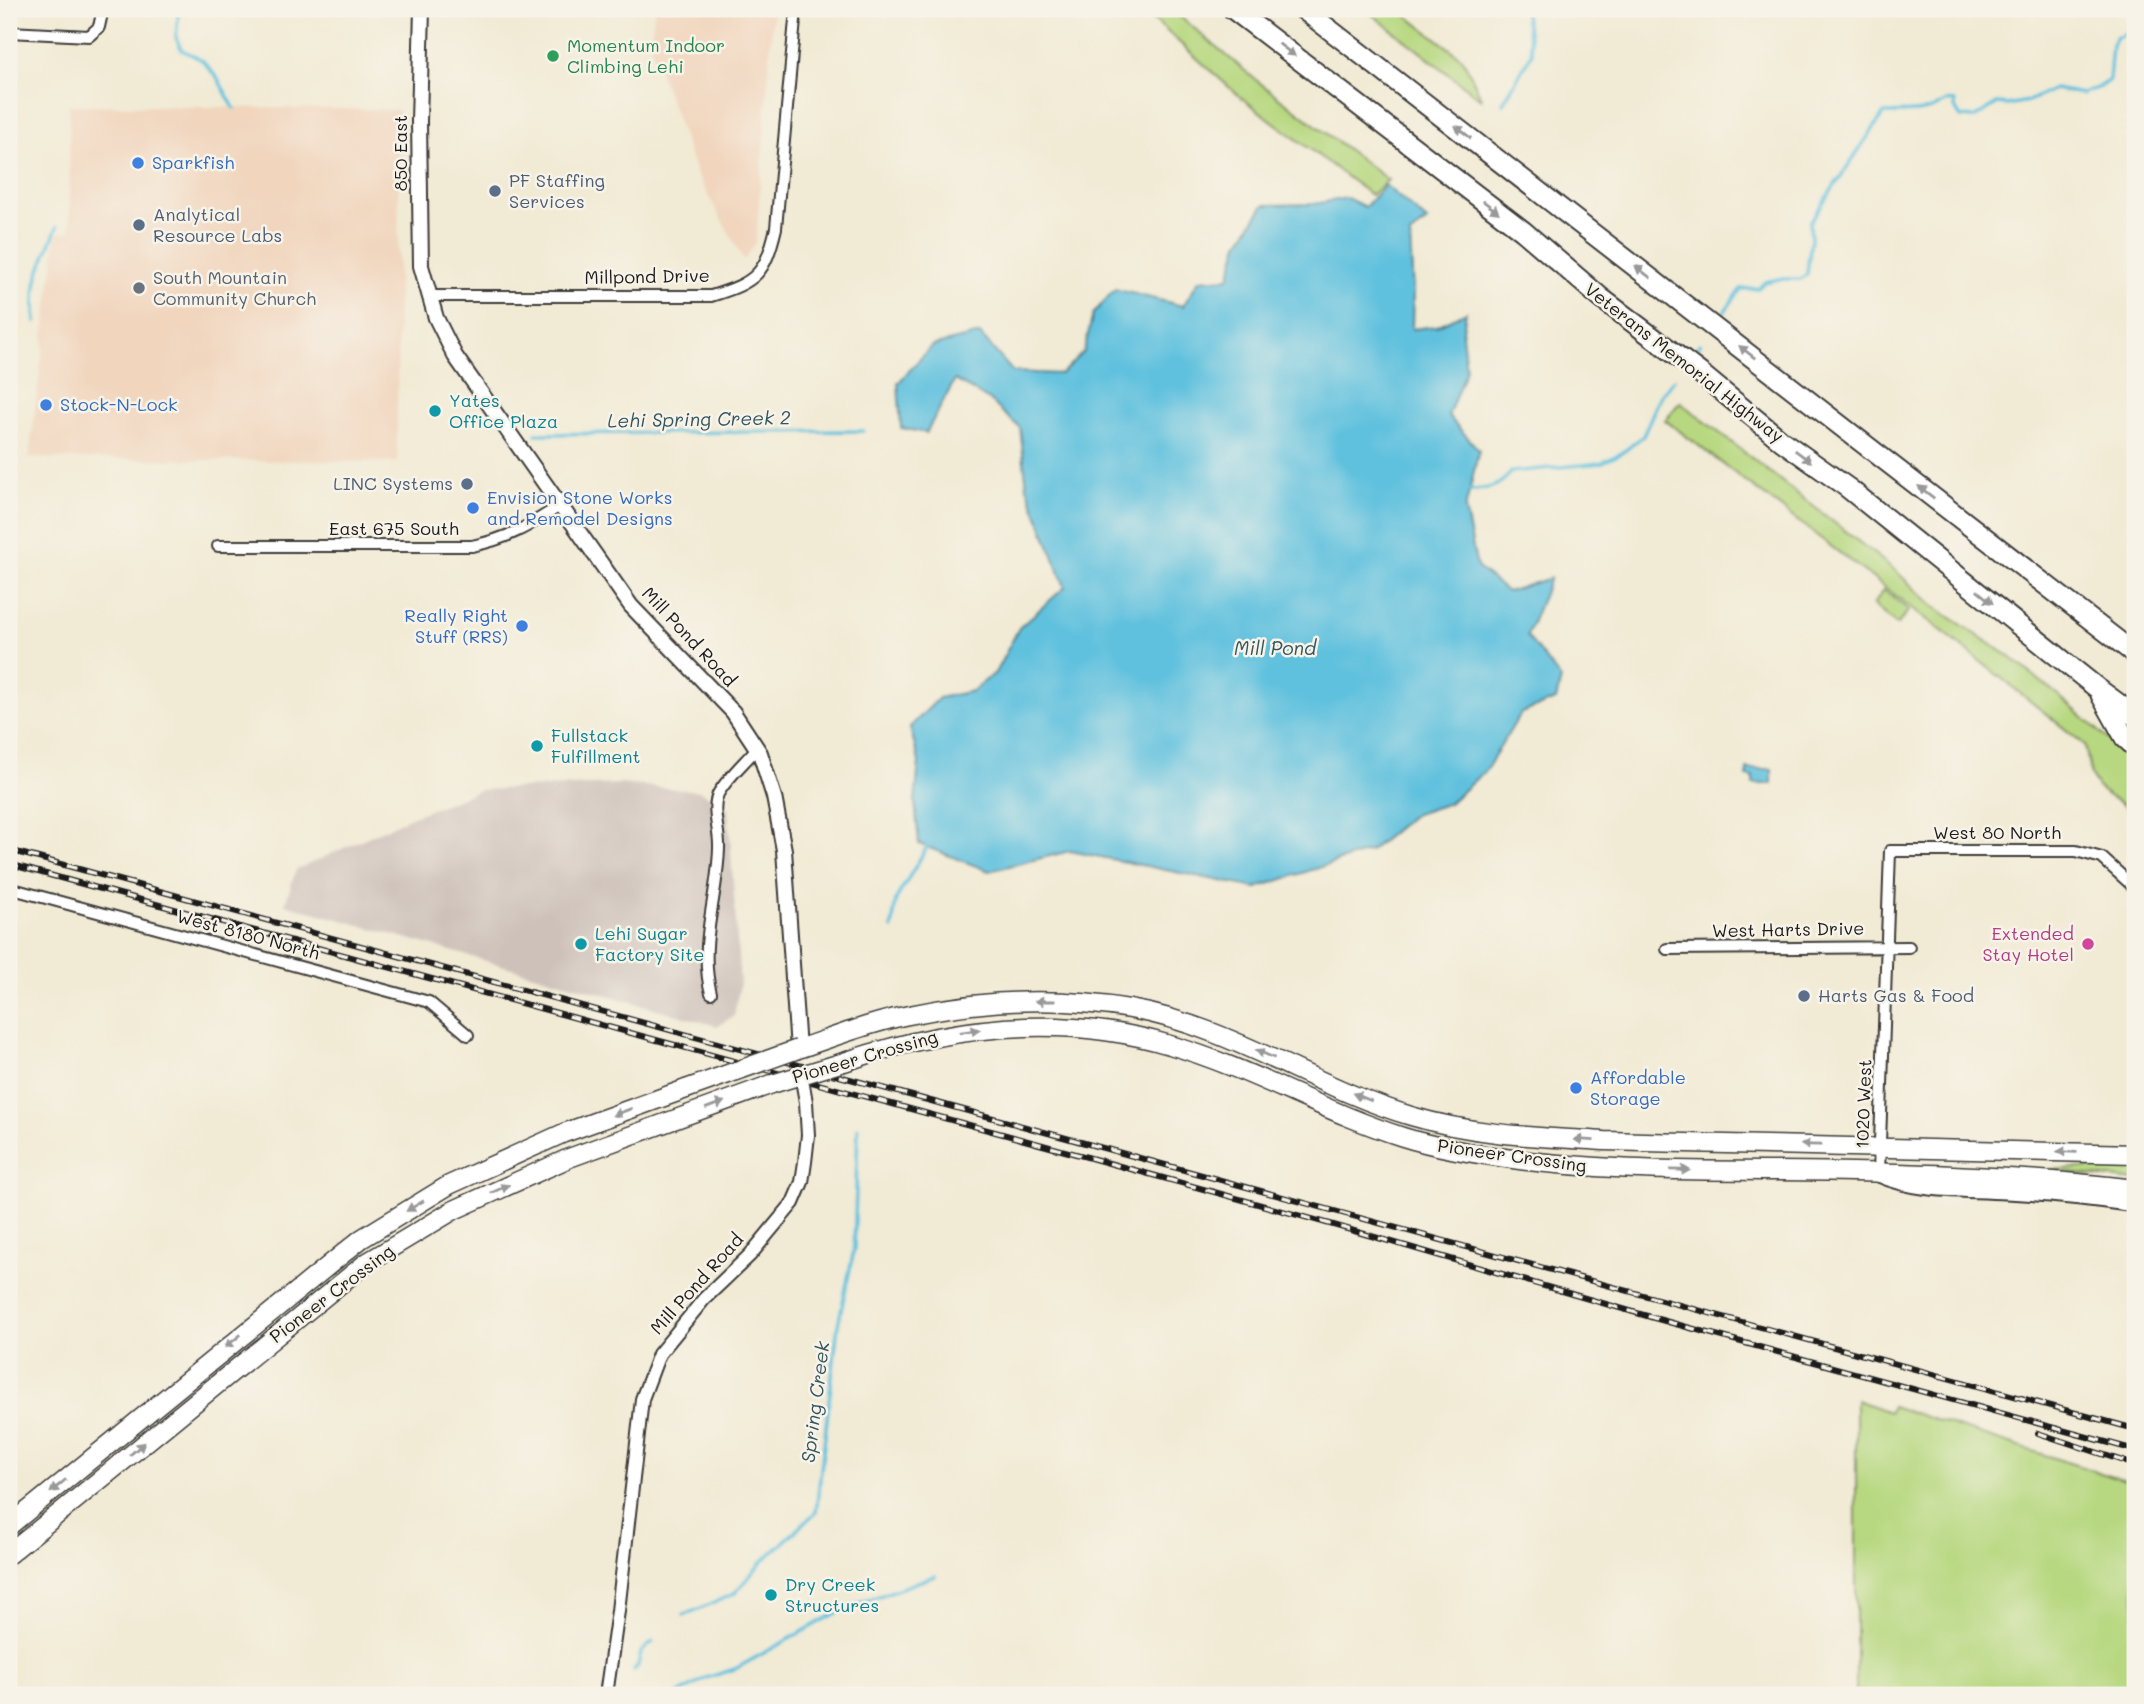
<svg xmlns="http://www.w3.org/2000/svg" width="2144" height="1704" font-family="Mali,sans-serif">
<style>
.built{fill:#f1d5bd}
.industrial{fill:#cec1ba}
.green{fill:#b7d880;stroke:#6a7a4e;stroke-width:2}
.water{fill:#60c1de;stroke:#3e6e7d;stroke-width:2}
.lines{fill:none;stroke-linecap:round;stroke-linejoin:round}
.stream{stroke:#60c1de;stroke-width:3.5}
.minor-casing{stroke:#3c3b38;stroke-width:14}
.tertiary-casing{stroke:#3c3b38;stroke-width:16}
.secondary-casing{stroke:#3c3b38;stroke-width:18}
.trunk-casing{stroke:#3c3b38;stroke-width:21}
.motorway-casing{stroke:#3c3b38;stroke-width:23}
.minor{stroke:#fff;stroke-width:10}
.tertiary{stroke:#fff;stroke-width:12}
.secondary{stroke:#fff;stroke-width:14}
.trunk{stroke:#fff;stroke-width:18}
.motorway{stroke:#fff;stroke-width:19}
.rail-casing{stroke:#1c1c1c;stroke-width:6}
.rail{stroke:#f7f3e8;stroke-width:3.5;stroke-dasharray:10;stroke-linecap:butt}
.tertiary-bridge-casing{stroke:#3c3b38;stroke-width:16;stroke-linecap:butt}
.trunk-bridge-casing{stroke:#3c3b38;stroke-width:21;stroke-linecap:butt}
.tertiary-bridge{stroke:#fff;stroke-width:12}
.trunk-bridge{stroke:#fff;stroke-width:18}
.oneway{fill:#999}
.leisure-dot{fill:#2e9e5b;stroke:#f7f3e8;stroke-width:2.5}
.shop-dot{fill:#3f7fe0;stroke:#f7f3e8;stroke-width:2.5}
.service-dot{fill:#5c6f8a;stroke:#f7f3e8;stroke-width:2.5}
.worship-dot{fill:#6b7280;stroke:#f7f3e8;stroke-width:2.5}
.culture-dot{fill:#0f9aa8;stroke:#f7f3e8;stroke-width:2.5}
.hotel-dot{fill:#d1479c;stroke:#f7f3e8;stroke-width:2.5}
.labels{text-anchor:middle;stroke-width:5;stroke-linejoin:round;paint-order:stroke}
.leisure-label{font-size:18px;fill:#27864d;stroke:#f7f3e8;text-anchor:start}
.street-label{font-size:18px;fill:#1c1c1c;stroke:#f7f3e8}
.shop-label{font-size:18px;fill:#366cbe;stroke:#f7f3e8;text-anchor:start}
.service-label{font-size:18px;fill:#4e5e75;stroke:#f7f3e8;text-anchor:start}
.worship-label{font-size:18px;fill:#5b616d;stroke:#f7f3e8;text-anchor:start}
.culture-label{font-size:18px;fill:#0d838f;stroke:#f7f3e8;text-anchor:start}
.hotel-label{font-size:18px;fill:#b23c85;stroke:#f7f3e8;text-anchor:end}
.water-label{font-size:19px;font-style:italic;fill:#345660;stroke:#f7f3e8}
</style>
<rect width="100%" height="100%" fill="#f7f3e8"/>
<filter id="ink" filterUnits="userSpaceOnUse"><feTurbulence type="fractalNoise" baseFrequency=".0143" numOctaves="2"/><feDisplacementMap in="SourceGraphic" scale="14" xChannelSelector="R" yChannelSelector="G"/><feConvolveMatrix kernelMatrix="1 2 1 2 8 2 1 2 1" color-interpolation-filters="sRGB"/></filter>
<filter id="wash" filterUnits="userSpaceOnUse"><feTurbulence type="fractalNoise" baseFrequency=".00686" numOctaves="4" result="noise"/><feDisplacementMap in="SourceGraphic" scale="28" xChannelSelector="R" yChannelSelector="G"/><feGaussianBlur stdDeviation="1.57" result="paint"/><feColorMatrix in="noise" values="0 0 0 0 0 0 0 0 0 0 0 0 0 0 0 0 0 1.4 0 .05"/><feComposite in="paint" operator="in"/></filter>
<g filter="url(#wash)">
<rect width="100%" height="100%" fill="#f1ead4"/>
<path class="built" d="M655 9H773L756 242 744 260 697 175 650 45Z
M69 105 399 110 397 462 29 458 57 233 70 232Z"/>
<path class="industrial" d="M620 784 700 791 728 808 740 983 734 1016 717 1026 285 904 296 870 416 815 480 790Z"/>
<path class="green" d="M1142 9H1171L1256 80 1388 180 1371 195 1239 96Z
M1365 9H1398L1463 59 1482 100Z
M1680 402 1896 571 1933 606 2009 656 2058 695 2135 763V823L2126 807 2100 790 2091 776 2085 745 1950 637 1665 420Z
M1884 590 1909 610 1897 625 1873 605Z
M2135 1165V1181L2046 1170Z
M1856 1400 1889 1412 1892 1406 2135 1484V1695H1856Z"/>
<path class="water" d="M1385 185 1427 221 1410 235 1413 293 1412 329 1437 326 1466 312 1462 335 1466 369 1448 416 1479 450 1465 509 1477 567 1507 592 1550 578 1527 636 1561 679 1556 700 1521 713 1486 770 1449 803 1413 815 1370 851 1256 888 1070 851 989 871 919 844 915 801 919 762 910 727 939 698 972 691 995 673 1019 628 1065 587 1027 487 1020 428 989 400 955 380 926 433 901 428 898 383 932 346 980 334 1013 372 1061 374 1084 351 1093 314 1115 289 1183 306 1199 280 1229 278 1239 243 1264 205 1314 204 1347 198 1365 207Z
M1747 769H1772V784H1753V777L1747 776Z"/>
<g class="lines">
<path class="stream" d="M179 9 176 38 182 50 202 60 218 79 234 108
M1503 103 1532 53 1524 9
M1724 312 1741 289 1758 288 1765 282 1779 279H1801L1807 274 1811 240 1810 222 1884 113C1899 112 1920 114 1934 108 1943 104 1944 100 1955 102V108L1961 117 1974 118 1996 104 2007 105 2028 101 2054 89 2083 94 2087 91 2098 88 2109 80 2112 45 2115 38 2122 36 2135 24
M36 322C31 277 42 267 57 227
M1698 346 1700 344
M536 434 863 431
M1469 490C1487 490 1500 487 1511 472L1601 463 1622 453 1643 436 1660 397 1674 379
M892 928 896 899 927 847
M684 1615 734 1594 761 1563 816 1512 838 1325 854 1250 858 1128
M634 1670 638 1666 641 1652 653 1642
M677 1695 706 1678 735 1669 845 1608 935 1576"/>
</g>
</g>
<g filter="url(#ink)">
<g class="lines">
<g class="minor-casing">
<path id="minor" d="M9 32 89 36 99 27 103 9
M429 296H711C757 282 765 274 776 228L796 9
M218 546H472C510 538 529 526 561 505
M9 888 429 1002 468 1035
M1667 949 1909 947
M711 993C698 945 718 896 719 848 720 831 711 810 718 794 727 778 745 762 757 748
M1879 1172 1890 851H2076L2102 858 2135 888"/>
</g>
<g class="tertiary-casing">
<path id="tertiary" d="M606 1695 618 1611 642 1399 659 1354 704 1299 750 1255 793 1203 802 1182 805 1162 808 1135 806 1102"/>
</g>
<g class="secondary-casing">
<path id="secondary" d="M422 9 419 121 421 266 436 318 455 356 631 606 733 712 760 753 774 797 784 850 798 1049"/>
</g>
<g class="trunk-casing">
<path id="trunk" d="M798 1049C834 1037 872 1022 909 1015 982 1000 1057 996 1130 1009 1230 1026 1314 1087 1411 1116 1474 1135 1538 1137 1604 1141L2135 1154
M844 1062C950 1026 1061 1013 1170 1045 1250 1068 1324 1112 1403 1137 1441 1149 1481 1155 1520 1160 1606 1171 1692 1170 1778 1171 1898 1172 2017 1175 2135 1189
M9 1526 361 1239 449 1185 564 1133 686 1089
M9 1554 366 1263 454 1210 569 1158 772 1084"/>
</g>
<g class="motorway-casing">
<path id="motorway" d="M1233 9 1523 231 1601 298 1700 373 1782 441 1848 488 2097 688 2135 716
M1303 9 2135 654
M2101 695 2125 738 2135 747
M1879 1172C1920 1190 1963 1186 2006 1189 2049 1191 2093 1196 2135 1202"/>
</g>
<use href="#minor" class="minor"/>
<use href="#tertiary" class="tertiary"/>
<use href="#secondary" class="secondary"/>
<use href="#trunk" class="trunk"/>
<use href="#motorway" class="motorway"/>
<g class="rail-casing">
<path id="rail" d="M9 850 2135 1429
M9 864 1087 1157 1330 1224 1654 1318 2135 1450
M2038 1433 2135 1465"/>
</g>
<use href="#rail" class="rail"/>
<g class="tertiary-bridge-casing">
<path id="tertiary-bridge" d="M801 1074 806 1102"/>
</g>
<g class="trunk-bridge-casing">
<path id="trunk-bridge" d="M772 1084 844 1062
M686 1089 798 1049"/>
</g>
<use href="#tertiary-bridge" class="tertiary-bridge"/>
<use href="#trunk-bridge" class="trunk-bridge"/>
</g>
<defs><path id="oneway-solid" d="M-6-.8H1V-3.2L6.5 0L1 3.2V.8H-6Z" transform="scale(1.75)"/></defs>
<g class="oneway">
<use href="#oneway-solid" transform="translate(1287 50) rotate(37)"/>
<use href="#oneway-solid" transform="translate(1463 132) rotate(-142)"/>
<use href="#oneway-solid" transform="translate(1491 207) rotate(38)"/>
<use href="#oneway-solid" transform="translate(1643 272) rotate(-142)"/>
<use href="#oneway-solid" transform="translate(1747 352) rotate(-142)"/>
<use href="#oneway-solid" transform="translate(1803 456) rotate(36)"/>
<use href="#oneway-solid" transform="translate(1926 492) rotate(-142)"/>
<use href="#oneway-solid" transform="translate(1985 597) rotate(39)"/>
<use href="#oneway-solid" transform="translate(1045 1001) rotate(-180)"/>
<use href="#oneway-solid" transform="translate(970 1031) rotate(-8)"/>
<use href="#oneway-solid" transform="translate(1265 1054) rotate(-156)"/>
<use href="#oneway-solid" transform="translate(1362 1097) rotate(-158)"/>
<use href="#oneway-solid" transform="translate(715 1105) rotate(-20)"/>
<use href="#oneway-solid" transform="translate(622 1112) rotate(160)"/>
<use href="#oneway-solid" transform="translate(1584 1140) rotate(-177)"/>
<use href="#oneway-solid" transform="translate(1811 1145) rotate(-179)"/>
<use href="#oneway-solid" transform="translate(2067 1152) rotate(-178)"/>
<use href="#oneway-solid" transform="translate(1680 1170) rotate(1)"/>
<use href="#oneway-solid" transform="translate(500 1189) rotate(-24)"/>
<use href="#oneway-solid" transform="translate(415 1206) rotate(149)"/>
<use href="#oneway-solid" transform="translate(233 1341) rotate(141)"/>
<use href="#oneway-solid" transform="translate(137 1449) rotate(-40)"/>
<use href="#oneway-solid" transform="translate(58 1486) rotate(140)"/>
</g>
</g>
<circle class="leisure-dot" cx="553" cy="56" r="7"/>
<g class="shop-dot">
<circle cx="138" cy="163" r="7"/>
<circle cx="46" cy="405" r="7"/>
<circle cx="473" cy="508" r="7"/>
<circle cx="522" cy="626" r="7"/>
<circle cx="1576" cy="1088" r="7"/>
</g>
<g class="service-dot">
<circle cx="495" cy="191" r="7"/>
<circle cx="139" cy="225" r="7"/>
<circle cx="467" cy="484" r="7"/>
<circle cx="1804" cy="996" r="7"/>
</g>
<circle class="worship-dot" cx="139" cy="288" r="7"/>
<g class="culture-dot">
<circle cx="435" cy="411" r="7"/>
<circle cx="537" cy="746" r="7"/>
<circle cx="581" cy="944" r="7"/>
<circle cx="771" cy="1595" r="7"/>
</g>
<circle class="hotel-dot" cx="2088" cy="944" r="7"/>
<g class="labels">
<g class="leisure-label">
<text x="567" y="52">Momentum Indoor<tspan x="567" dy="21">Climbing Lehi</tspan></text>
</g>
<g class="street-label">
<text transform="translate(401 153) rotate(-90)" y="6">850 East</text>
<text transform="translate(647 277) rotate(-1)" y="6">Millpond Drive</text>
<text transform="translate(1684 363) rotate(38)" y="6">Veterans Memorial Highway</text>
<text x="394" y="535">East 675 South</text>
<text transform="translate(689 637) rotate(47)" y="6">Mill Pond Road</text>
<text x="1997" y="839">West 80 North</text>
<text transform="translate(1788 930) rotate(-1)" y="6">West Harts Drive</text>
<text transform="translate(248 935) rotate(15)" y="6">West 8180 North</text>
<text transform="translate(865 1057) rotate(-16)" y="6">Pioneer Crossing</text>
<text transform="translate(1864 1104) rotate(-88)" y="6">1020 West</text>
<text transform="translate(1512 1156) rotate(8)" y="6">Pioneer Crossing</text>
<text transform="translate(697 1284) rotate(-48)" y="6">Mill Pond Road</text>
<text transform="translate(332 1294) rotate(-37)" y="6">Pioneer Crossing</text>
</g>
<g class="shop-label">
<text x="152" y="169">Sparkfish</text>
<text x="60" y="411">Stock-N-Lock</text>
<text x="487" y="504">Envision Stone Works<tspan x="487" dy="21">and Remodel Designs</tspan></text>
<text x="508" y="622" text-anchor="end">Really Right<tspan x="508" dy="21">Stuff (RRS)</tspan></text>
<text x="1590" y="1084">Affordable<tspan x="1590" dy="21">Storage</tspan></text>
</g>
<g class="service-label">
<text x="509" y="187">PF Staffing<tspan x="509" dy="21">Services</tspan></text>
<text x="153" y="221">Analytical<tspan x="153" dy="21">Resource Labs</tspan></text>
<text x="453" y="490" text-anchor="end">LINC Systems</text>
<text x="1818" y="1002">Harts Gas &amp; Food</text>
</g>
<g class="worship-label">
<text x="153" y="284">South Mountain<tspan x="153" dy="21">Community Church</tspan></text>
</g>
<g class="culture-label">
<text x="449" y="407">Yates<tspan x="449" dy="21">Office Plaza</tspan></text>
<text x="551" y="742">Fullstack<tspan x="551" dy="21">Fulfillment</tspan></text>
<text x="595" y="940">Lehi Sugar<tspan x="595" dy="21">Factory Site</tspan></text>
<text x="785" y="1591">Dry Creek<tspan x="785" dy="21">Structures</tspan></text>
</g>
<g class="hotel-label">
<text x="2074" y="940">Extended<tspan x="2074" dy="21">Stay Hotel</tspan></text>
</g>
<g class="water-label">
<text transform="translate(699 419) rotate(-1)" y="7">Lehi Spring Creek 2</text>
<text x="1275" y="655">Mill Pond</text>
<text transform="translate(815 1402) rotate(-83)" y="7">Spring Creek</text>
</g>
</g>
<rect width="2144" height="1704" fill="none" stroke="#f7f3e8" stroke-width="35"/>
</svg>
